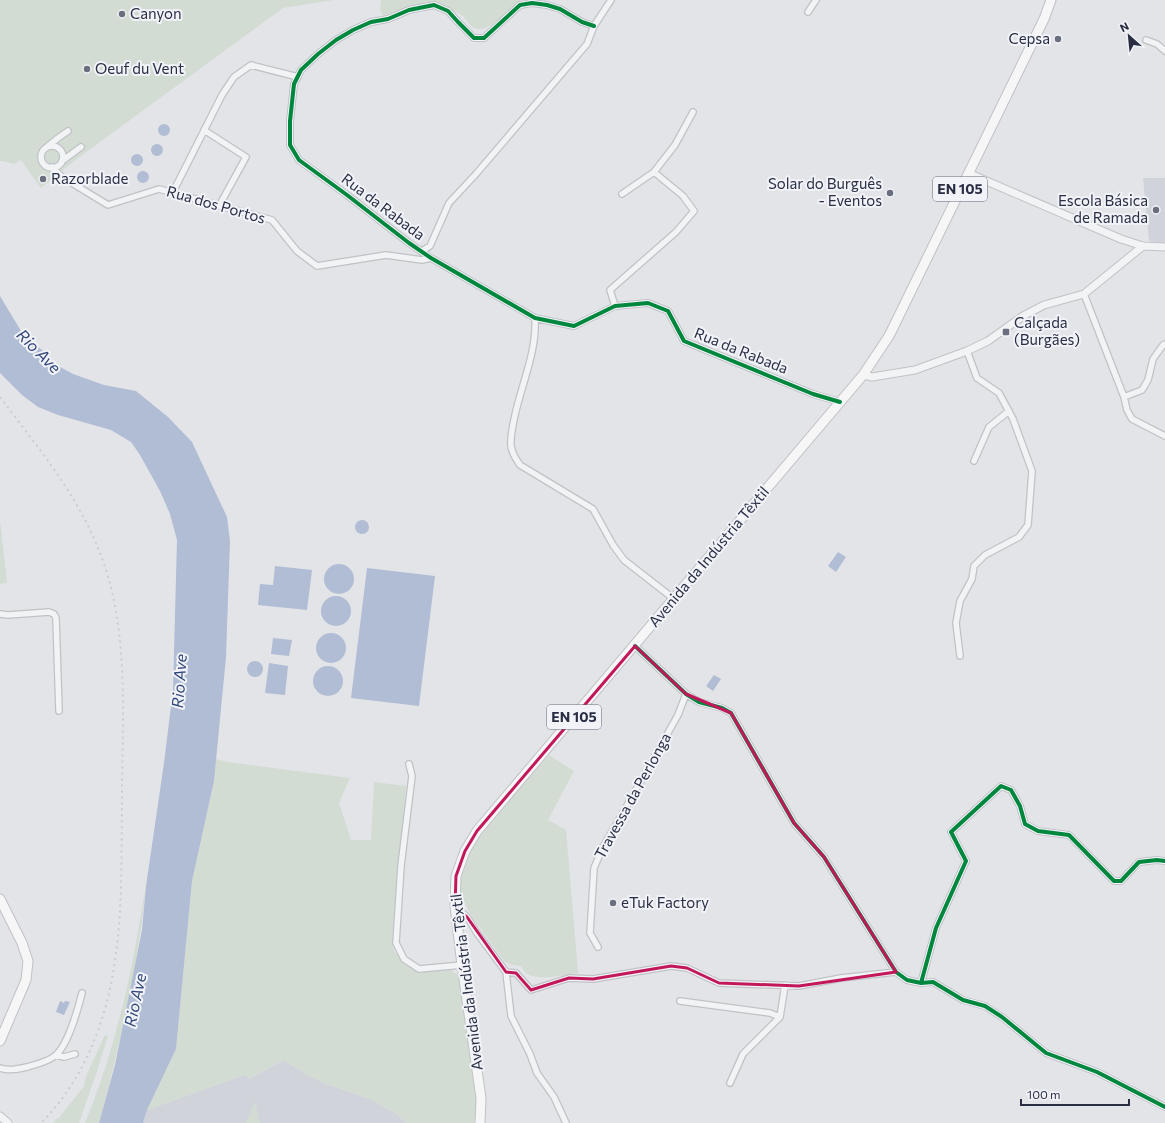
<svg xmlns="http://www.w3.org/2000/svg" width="1165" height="1123" font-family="Commissioner,sans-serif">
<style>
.built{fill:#d1d3db}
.green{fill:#d2dcd3}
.water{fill:#b1bdd4}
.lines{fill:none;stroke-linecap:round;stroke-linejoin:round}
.minor-casing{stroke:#c1c2c6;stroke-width:8}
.tertiary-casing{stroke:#c1c2c6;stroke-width:9}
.primary-casing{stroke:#bfc1c6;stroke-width:11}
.minor{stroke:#f2f3f5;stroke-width:5.5}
.tertiary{stroke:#f2f3f5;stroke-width:7}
.primary{stroke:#f6f6f7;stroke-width:9}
.rail{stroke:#cbccd0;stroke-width:2;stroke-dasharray:2 4;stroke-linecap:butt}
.cycleway-casing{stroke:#f1f3f8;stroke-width:6}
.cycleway{stroke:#00873e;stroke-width:4}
.marked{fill:none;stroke:#c2185b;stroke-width:3;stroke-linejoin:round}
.poi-dot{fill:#6a6e7d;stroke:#f1f3f8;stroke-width:1.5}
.labels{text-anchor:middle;stroke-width:4;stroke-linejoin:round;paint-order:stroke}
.shield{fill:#f1f3f8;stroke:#656979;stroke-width:1}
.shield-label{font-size:14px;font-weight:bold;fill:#292e43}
.poi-label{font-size:15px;fill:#292e43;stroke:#f1f3f8;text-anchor:start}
.street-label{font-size:15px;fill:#292e43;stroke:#f1f3f8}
.water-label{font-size:16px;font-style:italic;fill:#314779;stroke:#f1f3f8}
</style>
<rect width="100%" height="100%" fill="#e3e4e8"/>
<path class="built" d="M1143 178H1165V241L1164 243 1149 241Z
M283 1060 306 1074 324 1083 370 1099 395 1113 407 1123H143L147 1110 247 1074 249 1079Z"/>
<path class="green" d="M0 0H334L283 8 74 161 41 188 21 160 14 164 2 161H0Z
M381 0H521C512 8 491 30 478 29 471 29 467 20 463 16 439 0 410 4 383 16L380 10Z
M0 520 7 583 0 584Z
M549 755 574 771 548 820 566 830 578 973C563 975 528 985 521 966L512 965 504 961 472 917 459 892 462 876 469 856 477 839Z
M216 759 228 762 350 778 339 803 351 840H371L374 782 406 786 392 940 394 951 409 967 436 971 451 970 458 975 477 1105 474 1123H407L395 1113 370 1099 324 1083 306 1074 283 1060 248 1079 247 1074 147 1110 176 1049 192 881 214 781Z
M146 886C138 966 120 1045 99 1123H85C106 1072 121 1018 132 964 137 939 141 912 146 886Z
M105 1035 108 1036 97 1071 79 1123H53L57 1118 58 1119 84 1086 86 1076Z
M255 1102 260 1123H246Z"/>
<path class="water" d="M158 130a6 6 0 1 1 12 0a6 6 0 1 1-12 0Z
M151 150a6 6 0 1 1 12 0a6 6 0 1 1-12 0Z
M131 160a6 6 0 1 1 12 0a6 6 0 1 1-12 0Z
M137 177a6 6 0 1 1 12 0a6 6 0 1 1-12 0Z
M0 296 24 336 42 350 53 363 73 374 104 385 136 391 168 417 192 442 227 517 230 541 226 657 214 781 192 881 176 1049 147 1110 143 1123H99L115 1065 142 930 146 886 164 763 173 690 177 540 170 514 160 491 140 455 131 442 111 430 58 415 38 407 22 395 0 373Z
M355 527a7 7 0 1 1 14 0a7 7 0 1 1-14 0Z
M838 552 846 557 836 572 828 566Z
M324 579a15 15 0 1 1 30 0a15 15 0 1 1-30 0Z
M275 566 312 570 307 610 258 605 260 584 273 585Z
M367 568 435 576 419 706 351 698Z
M321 611a15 15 0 1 1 30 0a15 15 0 1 1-30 0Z
M316 648a15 15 0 1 1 30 0a15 15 0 1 1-30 0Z
M273 638 292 640 289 656 271 654Z
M247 669a8 8 0 1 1 16 0a8 8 0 1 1-16 0Z
M269 663 288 666 285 695 265 693Z
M313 681a15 15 0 1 1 30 0a15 15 0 1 1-30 0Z
M714 675 721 679 713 691 706 686Z
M60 1001 64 1003 65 1001 70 1002 64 1015 56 1012Z"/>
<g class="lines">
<g class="minor-casing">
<path id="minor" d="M808 12 816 0
M594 26 582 22 560 9 547 5 532 3 520 5 484 38H474L458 22 448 11 434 5 409 10 388 19 371 22 353 30 336 40 318 54 301 70 294 84 290 121V145L299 160 347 195 409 243 431 258 535 318 574 326 615 306 648 303 668 311 684 341 813 394 840 402
M1146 40 1157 44 1165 51
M204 130 246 157 219 206
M41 157a11 11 0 1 1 22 0a11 11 0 1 1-22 0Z
M47 147 58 138 68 131
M62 161 81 147
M52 167 62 177 108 205 159 189 272 220 297 251 317 266 386 255 422 260 431 258
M173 192 222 95 234 77 251 65 298 77
M622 194 654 172 675 145 693 112
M422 251 430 246 449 203 476 174 587 44 594 26 611 0
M1084 294 1124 397 1127 410 1132 419 1165 436
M615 306 610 290 676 232 694 211 683 196 654 172
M535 318C537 351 522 383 515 415 513 425 510 436 511 446 512 454 516 459 520 465L593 509 613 545 624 560 674 599
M1124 397 1142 390 1148 380 1153 359 1163 345 1165 344
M974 461 989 427 1009 411
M0 614 8 615 49 612 54 614 56 618 59 711
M635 646 686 694 699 702 722 708 731 713 794 823 824 857 896 972 907 980 921 983 933 982 963 1000 985 1006 1002 1017 1046 1053 1097 1072 1165 1107
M960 656 956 623 960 601 972 579 974 566 985 555 1019 537 1028 525 1032 471 1013 419 999 393 977 378 967 351
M409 764 412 776 401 866 396 943 404 959 419 969 462 965
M455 906 467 917 477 933 506 972 511 1016 530 1054 537 1073 554 1097 566 1123
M598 947 590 933 594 868 603 847 620 818 678 715 686 694
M506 972 516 973 531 990 569 978 593 979 671 966 687 968 719 983 799 986 841 978 896 972
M921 983 936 928 966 861 951 832 1001 786 1011 790 1020 806 1025 824 1038 831 1069 835 1114 881H1121L1139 862 1157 860 1165 861
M680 1001 770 1013 780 1017
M56 1055 64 1057 75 1054
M0 1068C9 1071 18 1069 27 1067 37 1064 48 1062 56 1055 68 1044 78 1009 82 993
M730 1083 743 1054 780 1017 785 985"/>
</g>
<g class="tertiary-casing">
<path id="tertiary" d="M968 173 1121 239 1143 246 1165 247
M863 375 872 377 915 370 967 351 988 341 1023 316 1044 305 1084 294 1143 246
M0 1116 8 1123"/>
</g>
<g class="primary-casing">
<path id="primary" d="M0 899 22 943 28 961 26 980 0 1041
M480 1123 481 1098 462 965 455 906 456 876 465 851 477 831 863 375 889 336 1044 19 1051 0"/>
</g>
<use href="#minor" class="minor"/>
<use href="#tertiary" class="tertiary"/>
<use href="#primary" class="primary"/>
<path class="rail" d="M0 397C41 452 85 503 106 570 129 643 122 723 122 799 121 867 124 938 106 1005 94 1049 74 1090 41 1123"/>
<g class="cycleway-casing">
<path id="cycleway" d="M594 26 582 22 560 9 547 5 532 3 520 5 484 38H474L458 22 448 11 434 5 409 10 388 19 371 22 353 30 336 40 318 54 301 70 294 84 290 121V145L299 160 347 195 409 243 431 258 535 318 574 326 615 306 648 303 668 311 684 341 813 394 840 402
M635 646 686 694 699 702 722 708 731 713 794 823 824 857 896 972 907 980 921 983 933 982 963 1000 985 1006 1002 1017 1046 1053 1097 1072 1165 1107
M921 983 936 928 966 861 951 832 1001 786 1011 790 1020 806 1025 824 1038 831 1069 835 1114 881H1121L1139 862 1157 860 1165 861"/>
</g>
<use href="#cycleway" class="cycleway"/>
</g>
<path class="marked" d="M635 646 686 694 731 713 794 823 824 857 896 972 799 986 719 983 687 968 671 966 593 979 569 978 531 990 516 973 506 972 467 917 455 906 456 876 465 851 477 831Z"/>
<g class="poi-dot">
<circle cx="122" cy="14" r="4"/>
<circle cx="1058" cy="39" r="4"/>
<circle cx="87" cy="69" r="4"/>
<circle cx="43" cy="179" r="4"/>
<circle cx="890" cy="193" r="4"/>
<circle cx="1156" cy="210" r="4"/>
<rect x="1002" y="328" width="8" height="8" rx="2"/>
<circle cx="613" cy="903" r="4"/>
</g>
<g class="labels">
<g class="shield">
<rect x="933" y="177" width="54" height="24" rx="3"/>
<rect x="547" y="705" width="54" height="24" rx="3"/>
</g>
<g class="shield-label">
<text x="960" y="194">EN 105</text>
<text x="574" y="722">EN 105</text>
</g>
<g class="poi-label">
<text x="130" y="19">Canyon</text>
<text x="1050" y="44" text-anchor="end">Cepsa</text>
<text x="95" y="74">Oeuf du Vent</text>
<text x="51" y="184">Razorblade</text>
<text x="882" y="189" text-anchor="end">Solar do Burguês<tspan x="882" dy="17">- Eventos</tspan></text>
<text x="1148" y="206" text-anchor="end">Escola Básica<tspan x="1148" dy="17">de Ramada</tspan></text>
<text x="1014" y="328">Calçada<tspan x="1014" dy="17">(Burgães)</tspan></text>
<text x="621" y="908">eTuk Factory</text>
</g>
<g class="street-label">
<text transform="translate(216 205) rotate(16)" y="5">Rua dos Portos</text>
<text transform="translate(383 207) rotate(37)" y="5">Rua da Rabada</text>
<text transform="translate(741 351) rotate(22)" y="5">Rua da Rabada</text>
<text transform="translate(709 557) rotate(-50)" y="5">Avenida da Indústria Têxtil</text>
<text transform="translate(633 796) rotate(-61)" y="5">Travessa da Perlonga</text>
<text transform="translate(467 982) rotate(-97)" y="5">Avenida da Indústria Têxtil</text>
</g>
<g class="water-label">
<text transform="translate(39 351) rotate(45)" y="6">Rio Ave</text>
<text transform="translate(179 681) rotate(-86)" y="6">Rio Ave</text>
<text transform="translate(135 1000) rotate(-78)" y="6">Rio Ave</text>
</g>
</g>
<g transform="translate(1129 36) rotate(333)" stroke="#f1f3f8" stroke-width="3" paint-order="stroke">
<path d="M0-3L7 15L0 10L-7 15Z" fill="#292e43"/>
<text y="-6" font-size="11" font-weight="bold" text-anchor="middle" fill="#292e43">N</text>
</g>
<path d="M1021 1099v6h108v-6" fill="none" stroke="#292e43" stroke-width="2"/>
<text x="1027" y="1099" font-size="12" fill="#292e43" stroke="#f1f3f8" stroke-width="3" paint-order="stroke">100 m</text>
</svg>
